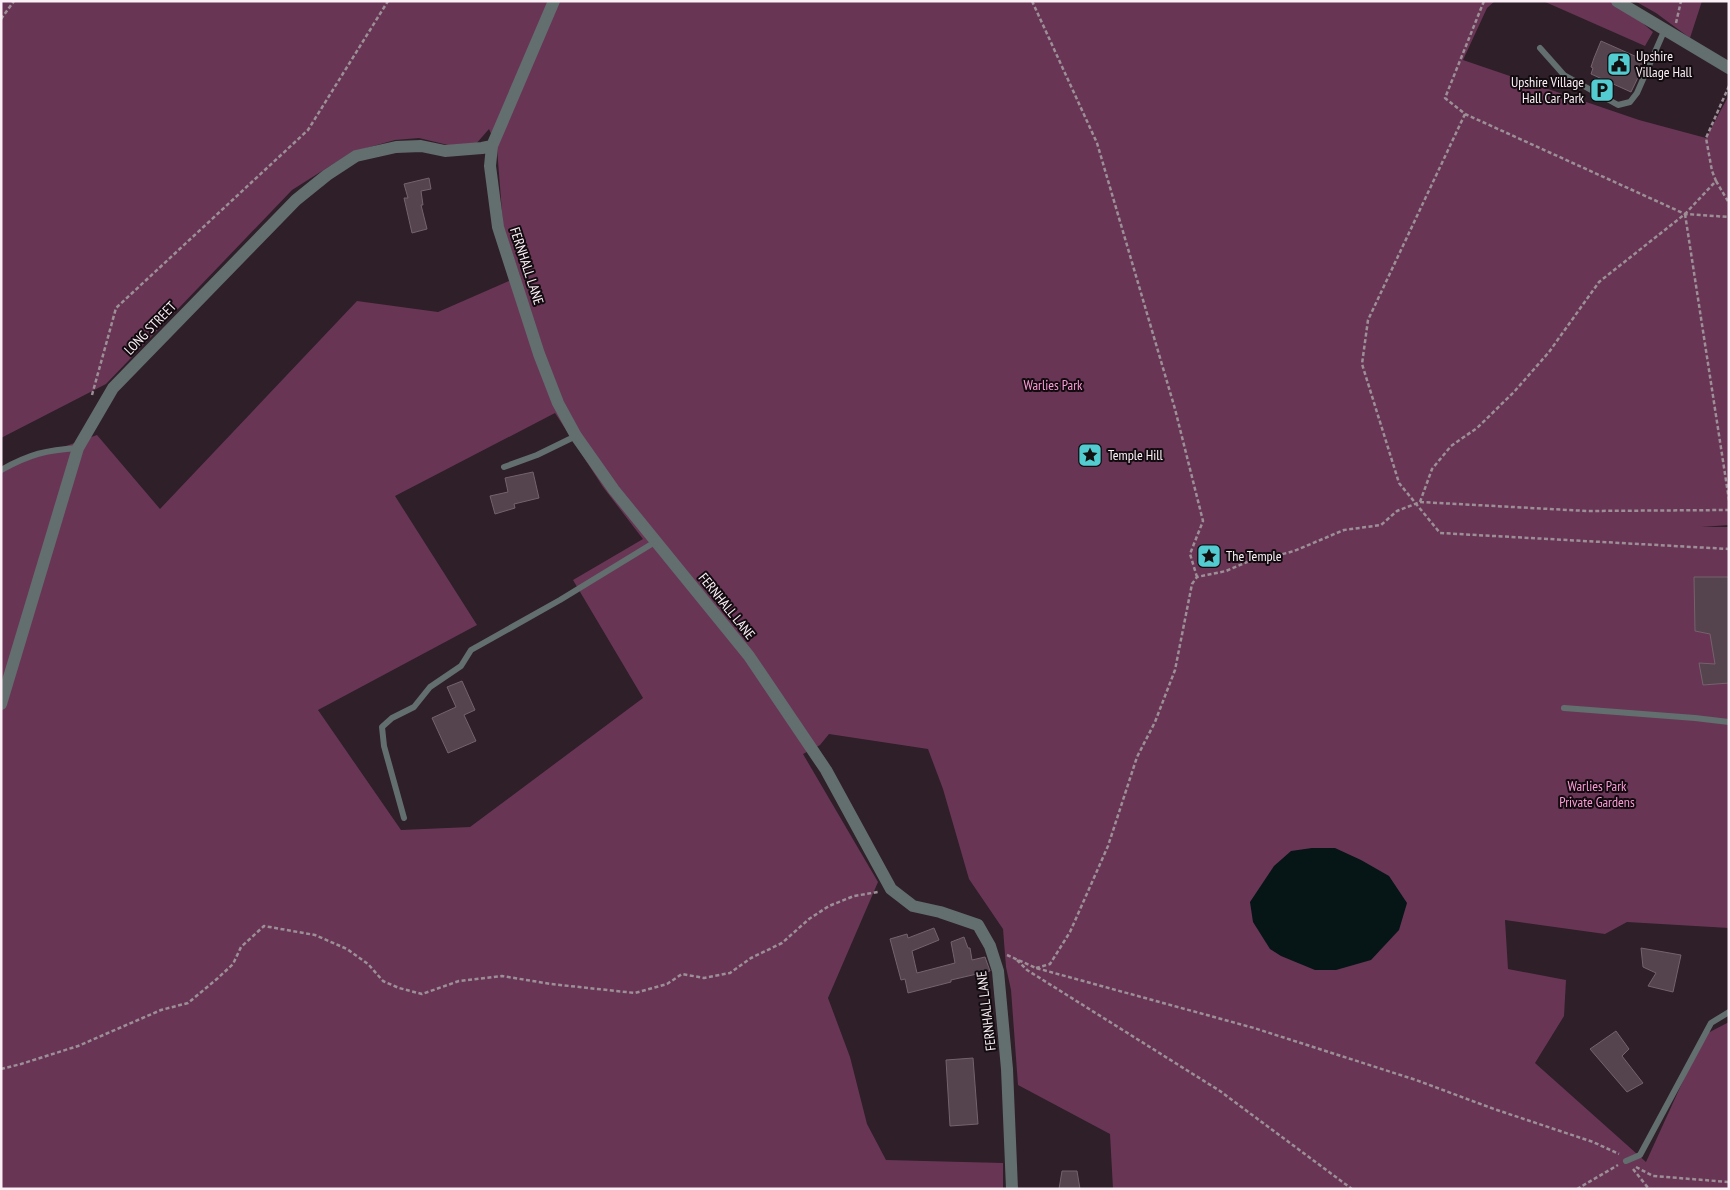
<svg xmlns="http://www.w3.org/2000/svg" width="1730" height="1190" font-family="'PT Sans Narrow',sans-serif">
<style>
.green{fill:#683555;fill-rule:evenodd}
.water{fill:#061515}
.building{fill:#55444e;stroke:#74626c}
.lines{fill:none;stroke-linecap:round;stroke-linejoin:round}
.path{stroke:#9c8f96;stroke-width:2.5;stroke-dasharray:4 2.5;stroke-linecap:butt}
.lane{stroke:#636e6e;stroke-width:6}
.street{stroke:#636e6e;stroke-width:12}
.labels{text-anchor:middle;stroke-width:4;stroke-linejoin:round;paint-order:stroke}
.poi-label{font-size:14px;fill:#fbf0f6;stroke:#120b0f;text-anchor:start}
.street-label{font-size:14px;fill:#fbf0f6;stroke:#120b0f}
.park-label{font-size:14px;fill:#fd9bd6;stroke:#120b0f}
</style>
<rect width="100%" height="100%" fill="#2e1f28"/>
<path class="green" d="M1 1H1495L1487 8 1463 60 1639 120 1706 138 1729 95V525L1701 527H1729V928L1627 922 1605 934 1505 920 1508 969 1566 980 1564 1016 1535 1063 1646 1162 1704 1035 1729 1022V1189H1113L1110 1134 1018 1085 1011 990 1006 967 1003 929 969 879 943 789 928 749 829 734 820 745 803 754 878 882 828 998 850 1057 867 1124 886 1160 1003 1163V1189H1V469L97 435 160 509 357 301 438 312 520 276 503 225 497 148 489 129 475 145H448L419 138 395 140 352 152 292 190 106 384 1 438ZM555 413 603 487 643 539 573 580 643 698 470 827 401 830 318 710 477 625 395 496Z
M1543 1H1617L1653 32 1645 46Z
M1635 1H1702L1690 38 1656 13Z"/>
<path class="water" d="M1312 848H1335L1361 860 1389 876 1407 903 1399 930 1371 960 1336 970H1315L1281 956 1270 949 1253 922 1250 902 1274 866 1291 851Z"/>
<path class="building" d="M1601 41 1646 61 1631 92 1591 74 1593 68 1591 67 1594 58Z
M429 178 431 189 421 191 423 205H421L427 229 412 233 404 198H408L404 184Z
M533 472 539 498 514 504 515 508 495 514 490 496 508 492 505 478Z
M1694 577H1729V683L1703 685 1699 663 1715 664 1710 634 1695 631Z
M462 681 475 710 464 715 476 741 448 753 432 718 456 707 447 687Z
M934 928 939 940 912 951 917 973 955 963 951 942 964 937 968 948H970L972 960 985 957 990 971 951 980V982L908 993 905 979 901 980 890 939 907 934 908 938Z
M1641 948 1681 955 1673 992 1648 986 1656 973 1643 967Z
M1616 1031 1629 1049 1622 1056 1643 1083 1627 1092 1590 1049Z
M973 1058 978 1124 950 1126 946 1060Z
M1062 1171H1077L1080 1189H1059Z"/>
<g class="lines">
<path class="path" d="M1032 1 1097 143 1175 409 1203 521 1190 554 1197 577
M1484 1 1445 98 1465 114 1685 214 1729 217
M1 19 14 1
M1676 23 1681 1
M1465 114 1368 320 1362 364 1399 483 1440 533 1729 549
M1716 181 1729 203
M1685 214 1729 500
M92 395 116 308 308 130 388 1
M1420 502 1587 511 1729 510
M1007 955 1036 968 1254 1028 1416 1080 1494 1109 1593 1142 1619 1154
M1017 960 1027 970 1220 1091 1352 1189
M1036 968 1050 964 1070 932 1108 846 1137 757 1155 722 1175 670 1192 584 1197 577 1226 571 1247 562 1272 557 1294 551 1344 530 1381 525 1397 511 1420 502 1432 469 1451 446 1477 428 1514 392 1549 352 1599 282 1685 214 1716 181 1712 171 1706 138 1729 86
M1 1069 21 1064 78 1046 161 1010 188 1003 218 978 233 964 241 947 264 926 315 935 347 949 368 964 383 981 399 988 422 994 459 981 502 976 551 984 635 993 667 984 682 974 704 978 730 973 751 958 782 943 809 919 829 906 854 896 878 892
M1636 1167 1653 1176 1729 1182
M1633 1169 1649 1189
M1577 1189 1618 1165"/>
<path class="lane" d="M1540 48 1564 75 1618 105 1630 102 1637 93 1665 29
M504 467 537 455 576 436
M1 470C30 454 46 450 78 448
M1564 708 1695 718 1729 722
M404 818 384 746 382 727 392 718 414 707 430 687 461 666 471 650 560 600 655 542
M1626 1161 1640 1155 1711 1023 1729 1012"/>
<path class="street" d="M554 1 492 146 490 166 498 227 539 354 558 403 576 436 614 490 749 656 826 770 891 889 913 906 940 912 978 925 990 946 998 971 1007 1069 1012 1189
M1617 1 1729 68
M1 704 78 448 113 388 296 200 327 175 356 156 396 147 421 146 445 151 482 148 492 146"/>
</g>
<defs>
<g id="civic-square" transform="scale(1.25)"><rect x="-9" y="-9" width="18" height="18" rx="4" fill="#52ccd0" stroke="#120b0f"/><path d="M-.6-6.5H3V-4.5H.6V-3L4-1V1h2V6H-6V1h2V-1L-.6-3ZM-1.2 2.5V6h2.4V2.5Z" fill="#111"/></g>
<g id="parking-square" transform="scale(1.25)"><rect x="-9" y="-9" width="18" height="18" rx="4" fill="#52ccd0" stroke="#120b0f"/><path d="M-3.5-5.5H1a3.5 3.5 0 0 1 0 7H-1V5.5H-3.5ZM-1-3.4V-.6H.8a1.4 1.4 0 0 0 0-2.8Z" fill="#111"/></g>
<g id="sight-square" transform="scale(1.25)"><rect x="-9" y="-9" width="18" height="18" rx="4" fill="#52ccd0" stroke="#120b0f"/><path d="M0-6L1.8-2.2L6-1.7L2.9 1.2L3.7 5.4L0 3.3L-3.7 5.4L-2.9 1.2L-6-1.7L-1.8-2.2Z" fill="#111"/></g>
</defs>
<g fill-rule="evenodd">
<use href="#civic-square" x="1619" y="64"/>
<use href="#parking-square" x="1602" y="90"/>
<use href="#sight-square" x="1090" y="455"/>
<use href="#sight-square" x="1209" y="556"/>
</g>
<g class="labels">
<g class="poi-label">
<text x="1636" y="61">Upshire<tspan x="1636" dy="16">Village Hall</tspan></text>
<text x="1584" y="87" text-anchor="end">Upshire Village<tspan x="1584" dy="16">Hall Car Park</tspan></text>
<text x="1108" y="460">Temple Hill</text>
<text x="1226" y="561">The Temple</text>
</g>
<g class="street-label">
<text transform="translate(527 266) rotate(72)" y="5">FERNHALL LANE</text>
<text transform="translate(150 328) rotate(-46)" y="5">LONG STREET</text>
<text transform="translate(727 606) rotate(51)" y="5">FERNHALL LANE</text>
<text transform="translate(986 1011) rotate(-97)" y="5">FERNHALL LANE</text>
</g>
<g class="park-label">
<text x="1053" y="390">Warlies Park</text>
<text x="1597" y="791">Warlies Park<tspan x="1597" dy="16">Private Gardens</tspan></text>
</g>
</g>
<rect width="1730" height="1190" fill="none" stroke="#fbf0f6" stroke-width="5"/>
</svg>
